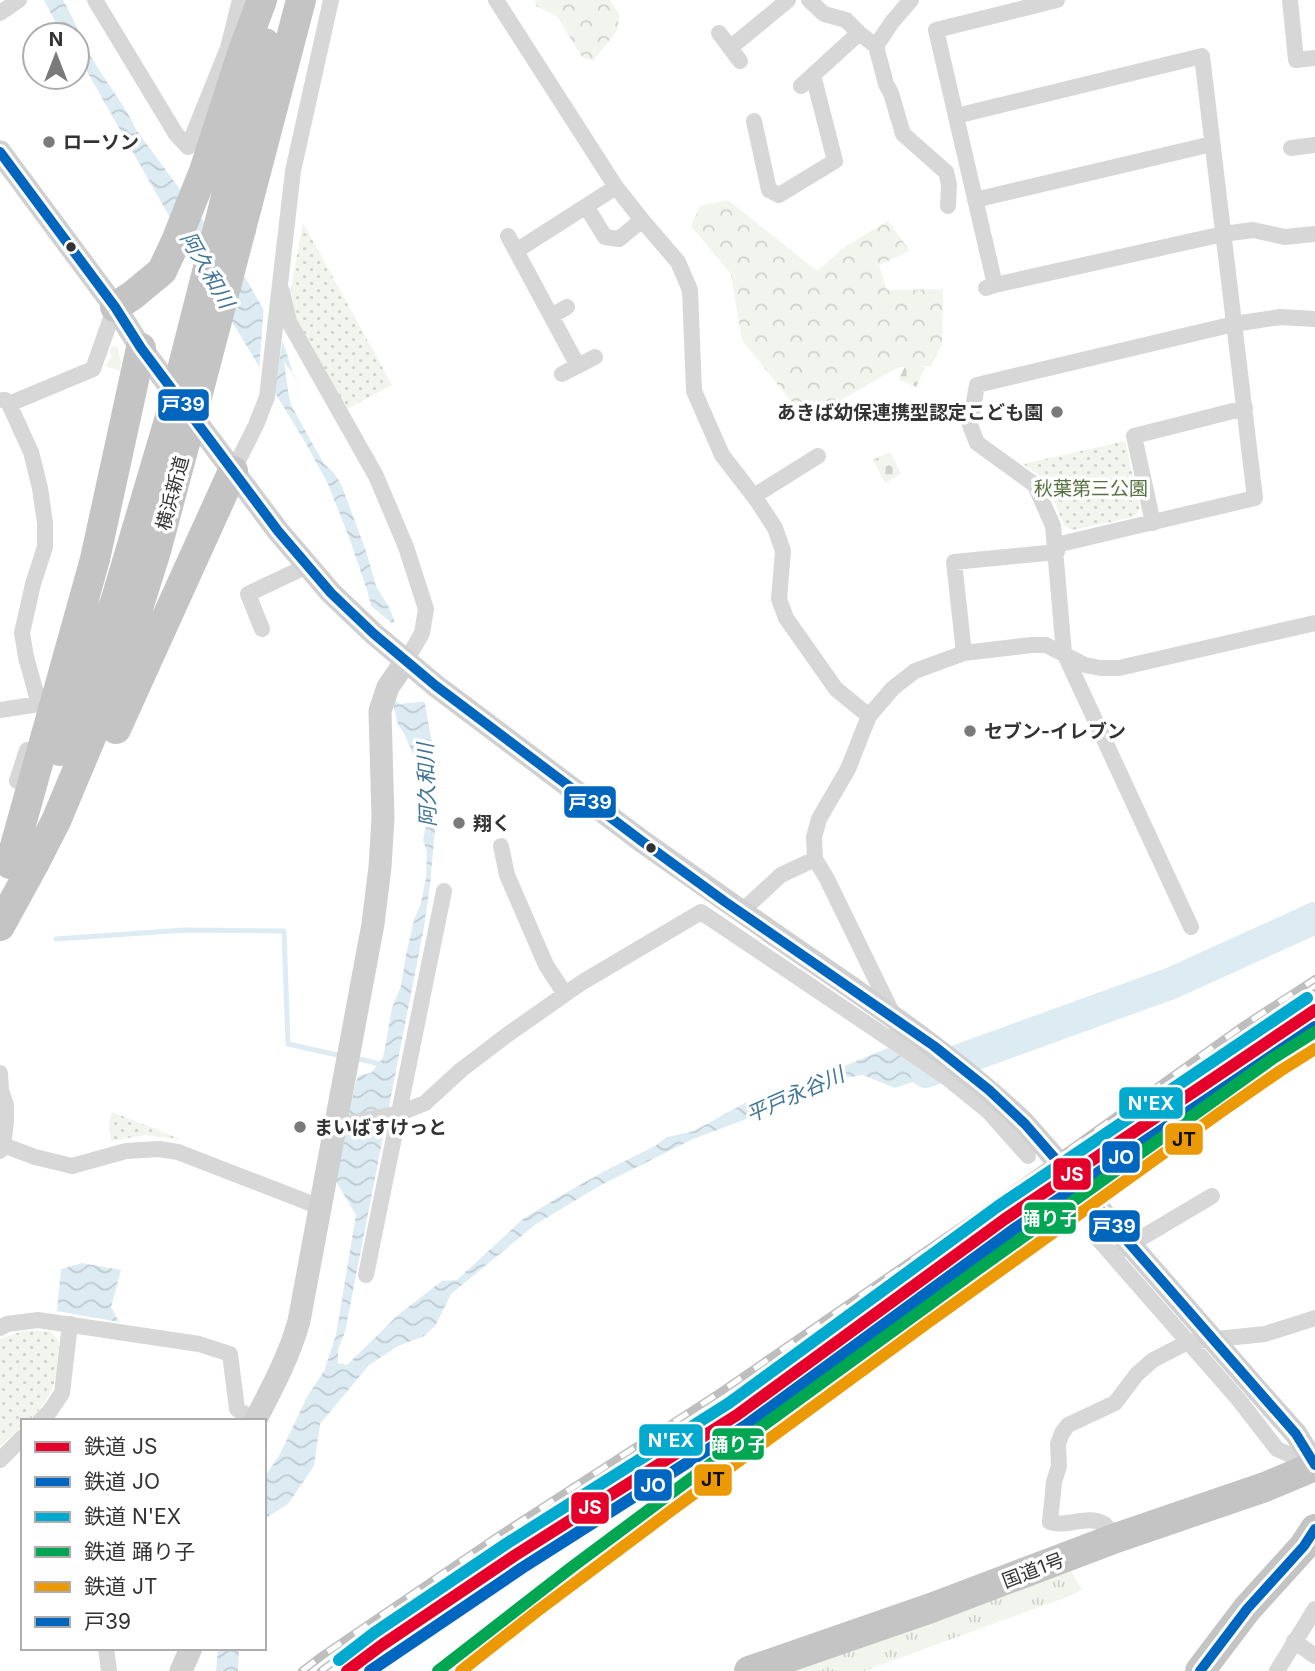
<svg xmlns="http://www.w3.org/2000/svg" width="1315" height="1671" font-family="Inter,'Noto Sans JP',sans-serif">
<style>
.grass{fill:url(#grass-tufts)}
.forest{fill:url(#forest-crowns)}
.cemetery{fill:url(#cemetery-stones)}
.park{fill:url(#park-dots)}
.water{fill:url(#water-waves)}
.pier{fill:#fff}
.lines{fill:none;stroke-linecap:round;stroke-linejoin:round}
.stream{stroke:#ddebf3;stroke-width:5}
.river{stroke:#ddebf3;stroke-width:32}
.street{stroke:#d7d7d7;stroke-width:16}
.secondary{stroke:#d0d0d0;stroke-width:23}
.highway{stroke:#c4c4c4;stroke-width:30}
.rail-casing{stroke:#bebebe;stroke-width:8}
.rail{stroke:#fff;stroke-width:5;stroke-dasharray:16;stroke-linecap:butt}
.secondary-bridge{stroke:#d0d0d0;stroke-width:23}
.highway-bridge{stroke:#c4c4c4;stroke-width:30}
.bus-1-casing{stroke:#fff;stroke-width:16}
.bus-1{stroke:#0065bd;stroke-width:10}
.rail-1-casing{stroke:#fff;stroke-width:18}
.rail-2-casing{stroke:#fff;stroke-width:18}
.rail-3-casing{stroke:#fff;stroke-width:18}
.rail-4-casing{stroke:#fff;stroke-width:18}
.rail-5-casing{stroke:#fff;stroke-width:18}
.rail-1{stroke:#e4002b;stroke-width:12}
.rail-2{stroke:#0067c0;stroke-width:12}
.rail-3{stroke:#00a9ce;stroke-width:12}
.rail-4{stroke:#00a651;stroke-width:12}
.rail-5{stroke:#eb9a05;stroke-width:12}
.poi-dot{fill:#7a7a7a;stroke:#fff;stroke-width:2.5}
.bus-dot{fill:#333;stroke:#fff;stroke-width:2.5}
.labels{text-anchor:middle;stroke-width:7;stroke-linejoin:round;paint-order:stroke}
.poi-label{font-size:19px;font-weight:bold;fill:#333;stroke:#fff;text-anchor:start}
.park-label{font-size:19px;fill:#56703f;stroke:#fff}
.street-label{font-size:19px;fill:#333;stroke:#fff}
.water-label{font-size:21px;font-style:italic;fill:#3f7597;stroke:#fff}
.line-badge{stroke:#fff;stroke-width:2.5}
.badge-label{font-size:19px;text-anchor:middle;font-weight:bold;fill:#fff}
.pale-badge-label{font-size:19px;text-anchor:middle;font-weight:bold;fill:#111}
</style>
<defs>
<pattern id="grass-tufts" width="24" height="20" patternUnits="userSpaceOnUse" patternTransform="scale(1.75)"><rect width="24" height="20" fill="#f1f5ed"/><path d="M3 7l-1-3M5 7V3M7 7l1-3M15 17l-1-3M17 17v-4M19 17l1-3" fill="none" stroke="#cfd2cc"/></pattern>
<pattern id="forest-crowns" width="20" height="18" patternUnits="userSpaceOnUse" patternTransform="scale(1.75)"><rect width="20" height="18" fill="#f1f5ed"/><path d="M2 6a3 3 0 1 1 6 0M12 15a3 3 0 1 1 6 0" fill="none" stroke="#cfd2cc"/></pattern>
<pattern id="cemetery-stones" width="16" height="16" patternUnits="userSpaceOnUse" patternTransform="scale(1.75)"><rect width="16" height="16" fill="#f1f5ed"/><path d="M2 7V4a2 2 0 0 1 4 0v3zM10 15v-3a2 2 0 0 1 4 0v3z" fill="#cfd2cc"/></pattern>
<pattern id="park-dots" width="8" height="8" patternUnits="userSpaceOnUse" patternTransform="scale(1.75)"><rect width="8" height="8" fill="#f1f5ed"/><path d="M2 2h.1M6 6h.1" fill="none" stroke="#cfd2cc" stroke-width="1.8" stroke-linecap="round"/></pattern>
<pattern id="water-waves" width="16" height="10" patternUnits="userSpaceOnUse" patternTransform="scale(1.75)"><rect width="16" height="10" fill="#ddebf3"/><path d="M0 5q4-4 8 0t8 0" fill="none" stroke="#becad1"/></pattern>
</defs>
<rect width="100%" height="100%" fill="#fff"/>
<path class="grass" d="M117 346 121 361 120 371 105 366 112 357 110 352 111 347Z
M1071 1571 1082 1590 1067 1597 864 1671H787Z"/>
<path class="forest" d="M535 0H610L619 14 618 29 593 61 582 57 557 16 536 6Z
M728 200 817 271 846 246 888 221 910 251 879 265 887 290 943 289 942 345 931 366 899 367 825 409 795 406 742 340 731 274 691 226 700 206Z"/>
<path class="cemetery" d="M908 360 925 368 916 387 899 379Z
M890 452 901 474 885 483 873 460Z"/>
<path class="park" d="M303 223 392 385 345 410 295 316 291 288Z
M1125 441 1140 509 1134 517 1072 530 1064 525 1045 479 1023 464Z
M112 1112 181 1139 145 1135 111 1141 109 1124Z
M23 1331H51L59 1342C55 1382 58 1392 28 1421H23V1425L0 1446V1339Z"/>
<path class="water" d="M44 0H63C74 19 82 40 93 60 107 84 125 105 137 131L246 279 284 345 293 373 302 385 284 362 289 397 292 407 324 464 334 473 341 484 366 551 376 586 390 609 425 704 432 743 435 829 430 885 424 927 345 1332 338 1350V1363L347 1365 398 1315 442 1281 457 1280 523 1219 562 1195 603 1172 655 1146 667 1137 694 1131 745 1103 801 1084 888 1048 931 1076 895 1088 863 1075 838 1079 787 1104 693 1139 601 1185 536 1224 451 1294 435 1326 424 1336 398 1346 369 1365 320 1424 314 1466 288 1504 264 1519V1478L280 1454 307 1397 324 1371 336 1335 356 1215 336 1181 355 1085 358 1076 371 1073 383 1058 392 1008 401 986 406 955 414 920 421 903 426 878 427 852 423 840 427 821 428 762 424 755H414C408 744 406 734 398 725L368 593 350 540 328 484 305 442 189 251 77 54V35H66L56 23Z
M82 1263 121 1270 111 1307 119 1322 57 1311 61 1269Z
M218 1648H239L238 1671H216Z"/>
<path class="pier" d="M264 304 283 336 274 398 259 372Z
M366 602 392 623 398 622 428 701 400 704 388 696Z"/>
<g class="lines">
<path class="stream" d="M56 939 185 930 284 931 288 1044 342 1056
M355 1058 380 1064"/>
<path class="river" d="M926 1072 1172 983 1315 918"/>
<path class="street" d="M95 0 176 134 188 147 228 48 240 0
M496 0 616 187 642 220 678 262 690 290 694 391 722 455 756 499 775 528 783 551 779 599 786 618 836 689 869 716
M809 0 824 14 846 20 859 33 876 46 886 84 891 93 903 134 946 172 949 184 948 206
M1290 0 1296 60 1315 58
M0 13 19 0
M719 33 740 61
M876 46 892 22 911 0
M730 48 788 0
M801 86 859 33
M956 116 1202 56 1255 498 1056 545
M754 121 769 190 779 195 835 161 813 75
M1291 148 1315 145
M975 200 1212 144
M586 206 605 237 619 239 642 220
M508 236 578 366
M516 251 616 187
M995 285 1223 234 1253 230 1285 237 1315 234
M986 288 995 285 936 30 1057 0
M282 291 289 322 376 476 406 547 426 609 422 633 406 661
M551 316 567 307
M562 374 595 357
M3 400H5L9 404 93 369 115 307
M233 471 256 425 267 397 293 171 331 0
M754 496 818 456
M1153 523 1134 436 1245 408
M262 629 248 594 307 566
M964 653 954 562 1057 552
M0 710 39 704 26 657 22 633 33 584 45 547V523L40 488 31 452 9 404
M17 781 27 750
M501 846 507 875 546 965 565 994
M741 912 781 875 815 859
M1191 927 1064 653 1053 526 1035 485 977 443 970 425 977 385 1234 324 1280 317 1315 319
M889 1037 902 1033 827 879 815 859 814 837 819 819 848 769 869 716 893 688 915 671 964 653 1032 645H1046L1085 665 1101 668H1119L1315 623
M0 1073 1 1090 6 1105V1121L3 1146 0 1151
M335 1126 400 1113 425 1103 461 1070 507 1035 581 983 701 912 946 1077 988 1111 1028 1156
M0 1144 35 1157 72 1166 126 1151 159 1149 178 1152 320 1207
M1099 1240 1239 1400 1277 1449 1315 1466
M1121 1250 1212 1196
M366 1275 444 891
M0 1328 7 1324 38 1320 199 1344 230 1354 237 1409 255 1421
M40 1421 50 1411 62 1393 70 1324
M0 1460 23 1437
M1116 1538C1112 1534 1108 1527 1104 1524 1088 1514 1067 1528 1050 1522L1054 1482 1059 1466 1058 1444 1062 1433 1068 1425 1115 1403 1137 1374 1153 1360 1188 1342 1265 1334 1315 1318
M1294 1641 1315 1656
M106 1648 109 1671
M1277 1671 1315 1609"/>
<path class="secondary" d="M0 152 115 307 141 348 278 531 331 593 374 634 436 686 643 842 775 935
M1271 1406 1296 1434 1315 1465
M255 1421C272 1388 289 1357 299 1321L373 924 380 867 383 818 380 711 388 687 406 661
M181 1671 191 1648"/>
<path class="highway" d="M224 205 265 43
M241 229 301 0
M115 307 133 295 162 271 176 241 204 171 243 51 262 0
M116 729 233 471
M60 751 116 599 170 417
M10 864 95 559 141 348
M0 926 35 862 56 821 116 678 156 551 186 439
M749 1671 931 1608 1116 1538 1265 1487 1315 1466
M1200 1671 1247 1609 1304 1546 1315 1529"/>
<g class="rail-casing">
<path id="rail" d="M464 1572 728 1401 999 1213 1253 1034 1315 993
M302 1671 323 1655 498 1536 722 1391 992 1205 1244 1025 1315 979
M321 1671 374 1632"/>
</g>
<use href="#rail" class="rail"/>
<path class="secondary-bridge" d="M775 935C861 995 949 1051 1025 1124L1271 1406"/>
<path class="highway-bridge" d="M170 417 224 205
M186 439 241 229"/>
<g class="bus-1-casing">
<path id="bus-1" d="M0 152 115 307 141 348 278 531 331 593 374 634 436 686 643 842 724 901 934 1046 989 1090 1025 1124 1296 1434 1315 1465
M1200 1671 1247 1609 1304 1546 1315 1529"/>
</g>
<use href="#bus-1" class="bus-1"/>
<g class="rail-1-casing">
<path id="rail-1" d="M347 1671 382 1645 514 1556 737 1415 1005 1219 1315 1010"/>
</g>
<g class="rail-2-casing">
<path id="rail-2" d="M370 1671 522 1568 745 1426 1013 1230 1315 1027"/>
</g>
<g class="rail-3-casing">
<path id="rail-3" d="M339 1660 374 1633 506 1544 729 1403 997 1207 1307 998"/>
</g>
<g class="rail-4-casing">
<path id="rail-4" d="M438 1671 572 1567 709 1465 977 1270 1272 1059 1315 1032"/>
</g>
<g class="rail-5-casing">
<path id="rail-5" d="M461 1671 536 1612 672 1510 926 1324 1221 1112 1280 1071 1315 1049"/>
</g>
<use href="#rail-1" class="rail-1"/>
<use href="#rail-2" class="rail-2"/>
<use href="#rail-3" class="rail-3"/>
<use href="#rail-4" class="rail-4"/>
<use href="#rail-5" class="rail-5"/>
</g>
<g class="poi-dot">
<circle cx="49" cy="142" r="7"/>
<circle cx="1057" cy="412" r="7"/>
<circle cx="970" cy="731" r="7"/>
<circle cx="459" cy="823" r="7"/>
<circle cx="300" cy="1127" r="7"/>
</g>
<g class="bus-dot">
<circle cx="71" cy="247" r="6"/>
<circle cx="651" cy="848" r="6"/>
</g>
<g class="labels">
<g class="poi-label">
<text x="63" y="149">ローソン</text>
<text x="1043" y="419" text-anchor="end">あきば幼保連携型認定こども園</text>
<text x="984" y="738">セブン-イレブン</text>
<text x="473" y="830">翔く</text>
<text x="314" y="1134">まいばすけっと</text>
</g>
<g class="park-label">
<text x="1091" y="495">秋葉第三公園</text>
</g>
<g class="street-label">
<text transform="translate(172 493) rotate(-75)" y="7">横浜新道</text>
<text transform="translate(1033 1570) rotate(-21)" y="7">国道1号</text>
</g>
<g class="water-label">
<text transform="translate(207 270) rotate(60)" y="7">阿久和川</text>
<text transform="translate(427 785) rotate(-92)" y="7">阿久和川</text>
<text transform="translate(795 1095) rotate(-24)" y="7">平戸永谷川</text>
</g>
</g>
<g class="line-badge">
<rect x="157" y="388" width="53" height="34" rx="7" fill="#0065bd"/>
<rect x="563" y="785" width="54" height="34" rx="7" fill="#0065bd"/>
<rect x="1118" y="1086" width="66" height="34" rx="7" fill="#00a9ce"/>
<rect x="1164" y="1122" width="40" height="34" rx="7" fill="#eb9a05"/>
<rect x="1101" y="1140" width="40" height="34" rx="7" fill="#0067c0"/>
<rect x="1052" y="1157" width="40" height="34" rx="7" fill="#e4002b"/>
<rect x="1023" y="1201" width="54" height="34" rx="7" fill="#00a651"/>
<rect x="1088" y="1209" width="53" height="34" rx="7" fill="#0065bd"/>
<rect x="638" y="1423" width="66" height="34" rx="7" fill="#00a9ce"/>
<rect x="711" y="1427" width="54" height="34" rx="7" fill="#00a651"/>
<rect x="693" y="1463" width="40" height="34" rx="7" fill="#eb9a05"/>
<rect x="633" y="1468" width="40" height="34" rx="7" fill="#0067c0"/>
<rect x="570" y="1491" width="40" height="34" rx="7" fill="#e4002b"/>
</g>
<g class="badge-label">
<text x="183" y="411">戸39</text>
<text x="590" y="809">戸39</text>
<text x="1151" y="1110">N'EX</text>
<text x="1121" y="1164">JO</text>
<text x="1072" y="1181">JS</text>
<text x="1050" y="1225">踊り子</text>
<text x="1114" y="1233">戸39</text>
<text x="671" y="1447">N'EX</text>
<text x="738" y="1451">踊り子</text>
<text x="653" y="1492">JO</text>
<text x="590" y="1514">JS</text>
</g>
<g class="pale-badge-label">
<text x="1184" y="1146">JT</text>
<text x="713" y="1486">JT</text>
</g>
<rect x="21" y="1419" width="245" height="231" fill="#ffffff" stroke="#adadad" stroke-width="2"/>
<rect x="35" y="1442" width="35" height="10" fill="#e4002b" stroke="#adadad" stroke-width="2"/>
<text x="84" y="1454" font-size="21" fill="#333333">鉄道 JS</text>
<rect x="35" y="1477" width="35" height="10" fill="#0067c0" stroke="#adadad" stroke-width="2"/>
<text x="84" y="1489" font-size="21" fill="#333333">鉄道 JO</text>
<rect x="35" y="1512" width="35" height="10" fill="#00a9ce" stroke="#adadad" stroke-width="2"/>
<text x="84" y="1524" font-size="21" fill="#333333">鉄道 N'EX</text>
<rect x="35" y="1547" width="35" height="10" fill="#00a651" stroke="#adadad" stroke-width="2"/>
<text x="84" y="1559" font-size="21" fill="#333333">鉄道 踊り子</text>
<rect x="35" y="1582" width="35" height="10" fill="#eb9a05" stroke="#adadad" stroke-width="2"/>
<text x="84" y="1594" font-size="21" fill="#333333">鉄道 JT</text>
<rect x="35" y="1617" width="35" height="10" fill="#0065bd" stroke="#adadad" stroke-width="2"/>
<text x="84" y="1629" font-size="21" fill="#333333">戸39</text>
<g transform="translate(56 56)"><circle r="33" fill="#ffffff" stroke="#adadad" stroke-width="2"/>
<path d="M0-5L12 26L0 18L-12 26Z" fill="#7a7a7a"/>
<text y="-10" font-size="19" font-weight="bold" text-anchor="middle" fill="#333333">N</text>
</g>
</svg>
